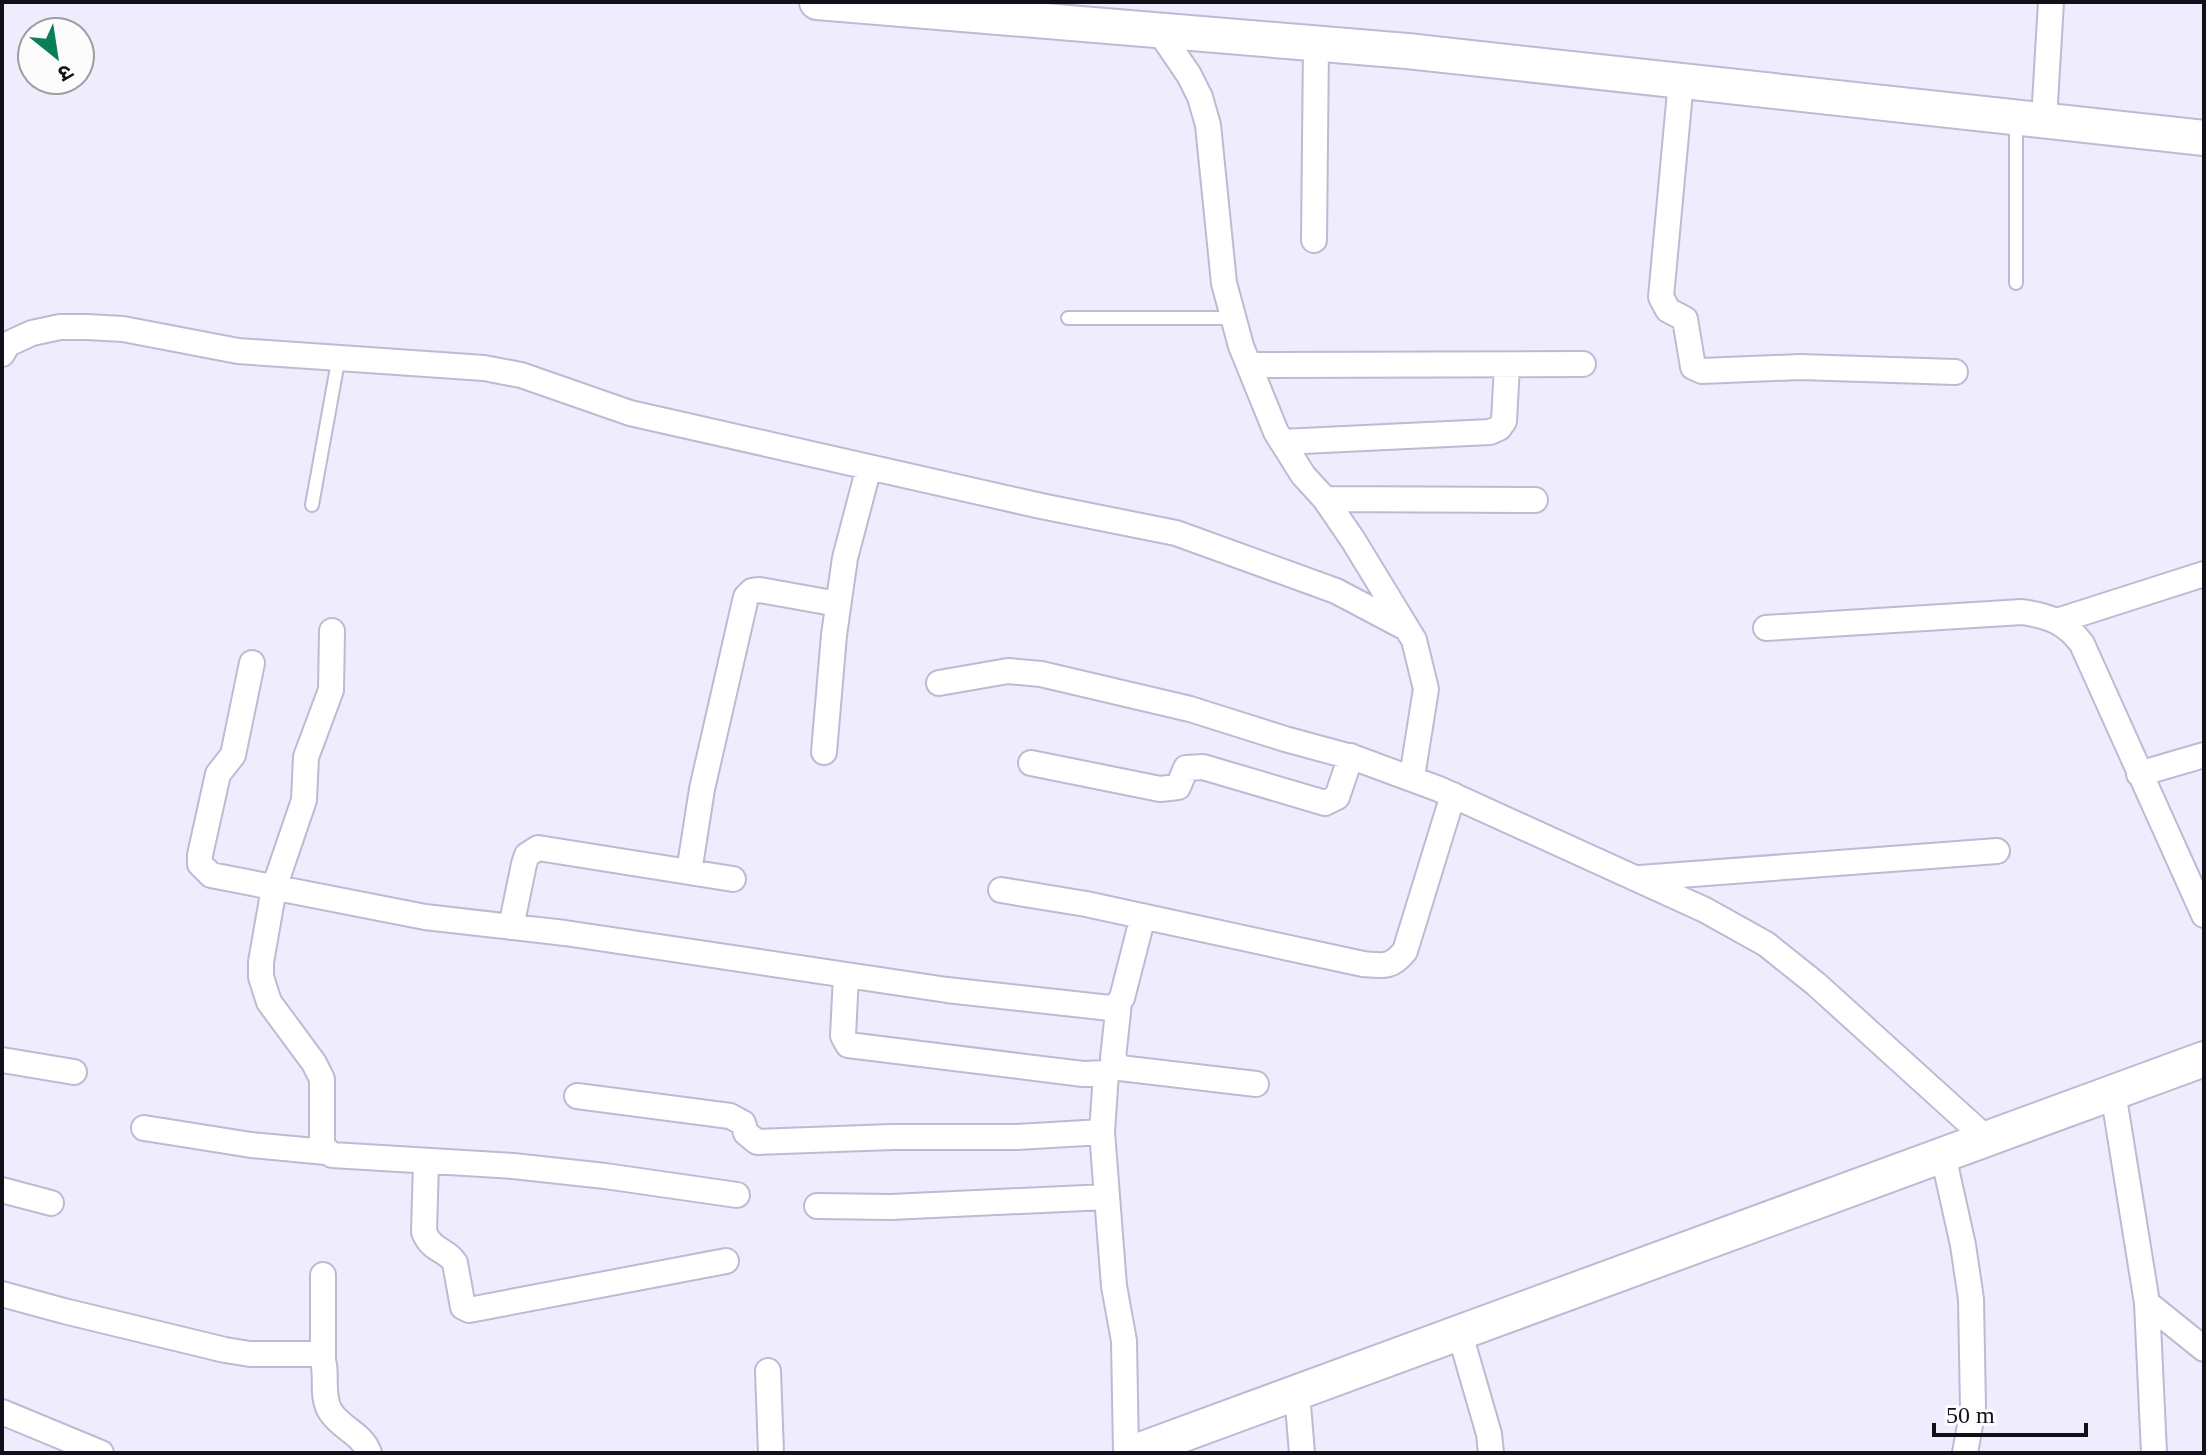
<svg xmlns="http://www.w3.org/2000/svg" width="2206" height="1455" font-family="'Times New Roman','Noto Sans Devanagari',serif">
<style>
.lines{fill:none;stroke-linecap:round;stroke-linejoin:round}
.lane-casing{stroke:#bebad4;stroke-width:16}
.street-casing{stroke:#bebad4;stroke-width:28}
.secondary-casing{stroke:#bebad4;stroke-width:38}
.lane{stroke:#fff;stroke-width:12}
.street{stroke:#fff;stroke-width:24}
.secondary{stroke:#fff;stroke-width:34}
</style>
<rect width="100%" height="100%" fill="#eeecfd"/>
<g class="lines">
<g class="lane-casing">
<path id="lane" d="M2016 283V121
M1068 318H1232
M312 505 339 356"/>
</g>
<g class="street-casing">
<path id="street" d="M1159 31 1189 75 1200 97 1208 125 1224 283 1241 346 1276 432 1303 475 1325 499 1353 540 1414 640 1426 689 1412 777
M1681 81 1661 297 1668 310 1685 319 1693 367 1702 371 1800 367 1955 372
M2044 120 2051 2
M1314 240 1316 44
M2 354 8 344 32 333 60 327H87L123 329 238 351 484 368 521 375 630 413 1041 506 1176 533 1336 591 1406 628
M1249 365 1583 364
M1282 442 1490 432 1499 428 1504 421 1507 365
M1325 499 1535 500
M2057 621 2204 574
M1766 628 2022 612C2049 616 2066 622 2082 644L2204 915
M332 631 331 690 306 757 304 800 274 888 261 962V977L269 1002 314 1063 322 1079V1146L332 1155 513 1166 605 1176 737 1195
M252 663 233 755 218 774 200 855V864L211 875 425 917 565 933 947 990 1110 1008 1115 1007 1122 998 1143 916
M939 683 1008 671 1041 674 1190 709 1285 739 1355 758 1439 789 1705 910 1766 944 1816 984 1987 1139
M824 752 834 635 845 558 869 467
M1031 763 1160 789 1178 787 1186 768 1203 767 1325 803 1337 797 1351 756
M2139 774 2204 755
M689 872 702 789 746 597 752 591 760 590 838 604
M1640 878 1997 851
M1001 890 1086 904 1363 964C1384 966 1391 968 1405 951L1453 795
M511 927 524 864 527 855 538 848 733 879
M846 976 843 1036 848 1045 1083 1074 1106 1073 1115 1064
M1119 1003 1113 1058 1120 1068 1256 1084
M2 1060 74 1072
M1106 1073 1102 1132 1114 1286 1124 1341 1126 1453
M2113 1092 2147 1303 2154 1453
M577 1096 730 1116 743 1123 746 1133 757 1142 893 1137H1017L1102 1132
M144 1128 251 1145 326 1152
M1943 1155 1963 1245 1971 1299 1973 1408 1965 1453
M426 1162 424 1232C432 1252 447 1249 455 1263L463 1307 469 1310 726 1261
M2 1190 51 1203
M817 1206 891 1207 1106 1197
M323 1275V1357
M2 1294 64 1311 225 1350 250 1354H321C329 1371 320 1394 330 1411 341 1429 362 1433 369 1453
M2147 1303 2204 1349
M1460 1334 1489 1434 1491 1453
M768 1371 771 1453
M1297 1393 1302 1453
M2 1412 101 1453"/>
</g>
<g class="secondary-casing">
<path id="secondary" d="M817 2 1407 51 2204 138
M1132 1453 2204 1059"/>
</g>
<use href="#lane" class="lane"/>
<use href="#street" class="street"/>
<use href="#secondary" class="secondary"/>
</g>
<rect width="2206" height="1455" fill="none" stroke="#111019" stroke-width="8"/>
<g transform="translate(56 56) rotate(150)"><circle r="38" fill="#fcfcfc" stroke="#9e9ea1" stroke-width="2"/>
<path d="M0-6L14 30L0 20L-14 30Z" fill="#0a7d5a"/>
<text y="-12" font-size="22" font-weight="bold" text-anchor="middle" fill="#111019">उ</text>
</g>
<path d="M1934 1423v12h152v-12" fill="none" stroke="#111019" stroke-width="4"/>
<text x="1946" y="1423" font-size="24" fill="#111019" stroke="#fcfcfc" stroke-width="6" paint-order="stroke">50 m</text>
</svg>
